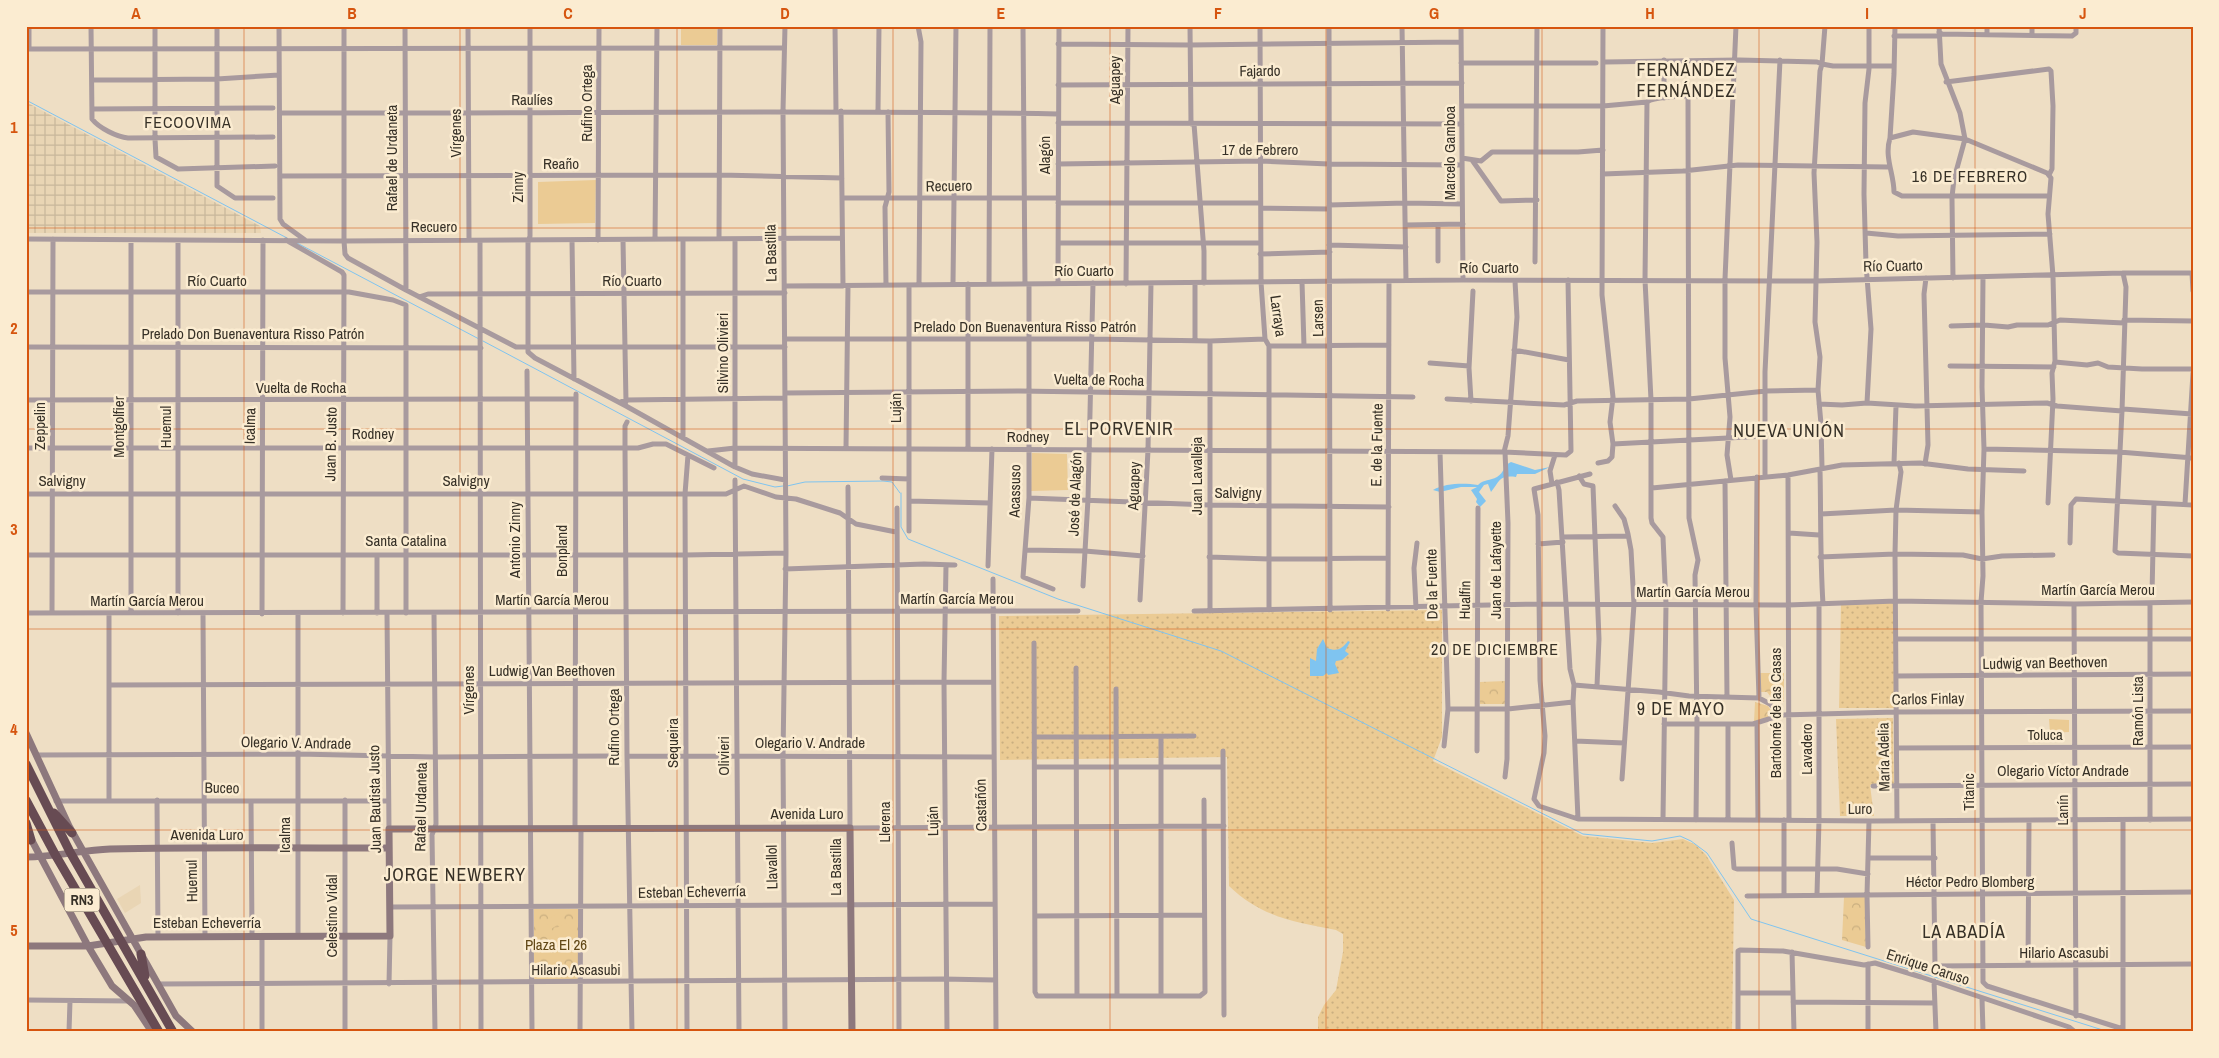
<svg xmlns="http://www.w3.org/2000/svg" width="2219" height="1058" font-family="'Archivo Narrow',sans-serif">
<style>
.built{fill:#e9d5b4}
.industrial{fill:url(#industrial-grid)}
.grass{fill:url(#grass-dots)}
.forest{fill:url(#forest-crowns)}
.pitch{fill:#ebcb94}
.water{fill:#7fc4f0}
.lines{fill:none;stroke-linecap:round;stroke-linejoin:round}
.stream{stroke:#7fc4f0;stroke-width:1}
.street{stroke:#a89a9e;stroke-width:5}
.secondary{stroke:#8d787d;stroke-width:7}
.highway{stroke:#674b53;stroke-width:9}
.grid{fill:none;stroke:#d6550f;stroke-width:1;stroke-opacity:0.55}
.labels{text-anchor:middle;stroke-width:5;stroke-linejoin:round;paint-order:stroke}
.shield{fill:#fbecd1;stroke:#72695a;stroke-width:1}
.shield-label{font-size:14px;font-weight:bold;fill:#373127}
.street-label{font-size:15px;fill:#373127;stroke:#fbecd1}
.park-label{font-size:15px;fill:#614715;stroke:#fbecd1}
.neighbourhood-label{font-size:16px;letter-spacing:1px;fill:#373127;stroke:#fbecd1}
.quarter-label{font-size:18px;letter-spacing:1px;fill:#373127;stroke:#fbecd1}
.neatline{fill:none;stroke:#d6550f;stroke-width:2}
.grid-label{font-size:16px;text-anchor:middle;font-weight:bold;fill:#d6550f}
</style>
<defs>
<pattern id="industrial-grid" width="8" height="8" patternUnits="userSpaceOnUse" patternTransform="scale(1.25)"><rect width="8" height="8" fill="#e9d5b4"/><path d="M0 4h8M4 0v8" fill="none" stroke="#c8b79b"/></pattern>
<pattern id="grass-dots" width="8" height="8" patternUnits="userSpaceOnUse" patternTransform="scale(1.25)"><rect width="8" height="8" fill="#ebcb94"/><path d="M2 2h.1M6 6h.1" fill="none" stroke="#caaf80" stroke-width="1.8" stroke-linecap="round"/></pattern>
<pattern id="forest-crowns" width="20" height="18" patternUnits="userSpaceOnUse" patternTransform="scale(1.25)"><rect width="20" height="18" fill="#ebcb94"/><path d="M2 6a3 3 0 1 1 6 0M12 15a3 3 0 1 1 6 0" fill="none" stroke="#caaf80"/></pattern>
</defs>
<rect width="100%" height="100%" fill="#eedec4"/>
<path class="built" d="M140 885 141 903 125 913 117 899Z"/>
<path class="industrial" d="M26 102 260 226 261 233H26Z"/>
<path class="grass" d="M1896 601 1895 708H1839L1841 603Z
M1442 610V737L1433 761 1583 836 1652 843 1683 839 1696 845 1706 855 1734 900 1732 1032H1318V1017L1324 1005 1336 990 1343 952V934L1336 930C1294 922 1261 917 1229 886L1227 757 1000 760 999 616Z
M1893 718 1894 784 1870 785 1874 816H1840L1836 719Z"/>
<path class="forest" d="M1760 673H1784V702H1775L1767 692H1760Z
M1506 681V704H1480V682Z
M1755 702 1768 706 1772 712 1770 717 1754 722Z
M1844 897H1865L1866 947 1842 940Z
M534 909H579L578 980H534Z"/>
<path class="pitch" d="M681 26H717V45H681Z
M596 180 595 223 538 224V182Z
M1032 453 1067 454 1068 490 1031 491Z
M2049 719 2069 720V732L2050 733Z
M559 912 565 920 551 929 545 921Z
M566 922 573 932 559 941 552 931Z"/>
<path class="water" d="M1511 462 1535 470 1550 467 1535 474H1517L1516 477C1499 475 1500 481 1491 492L1488 484 1484 485 1479 492 1486 501 1480 507 1476 502 1477 499 1471 490 1477 487H1461L1440 492 1433 490C1446 483 1464 483 1478 485 1484 479 1490 481 1497 477 1504 473 1504 465 1511 462Z
M1323 639 1327 648C1337 652 1342 649 1348 641L1350 642 1345 651 1349 654 1342 660 1336 661 1335 664 1339 673 1328 675 1327 673 1323 676H1310V658L1316 661 1317 649Z"/>
<g class="lines">
<path class="stream" d="M26 100 287 238
M297 243 479 339
M483 341 743 479 775 487 783 486
M787 486 805 482 883 481 892 482 900 493
M901 493V527L908 539 1058 599 1221 651 1583 834 1652 841 1680 836 1691 841 1707 853 1751 919 2109 1032"/>
<path class="street" d="M29 26V49
M91 26 92 119C99 128 117 137 128 138L273 137
M155 26V139L156 157 178 169 275 166
M217 26V186L235 198H273
M279 26 280 219 283 224 305 240
M344 26V241L345 254 348 258 406 290 516 347H785
M405 26 406 290
M468 26 469 240
M530 26V236L528 243V352L535 358 626 406 735 467 752 474 785 480
M785 26 783 111 786 553 783 755 785 1032
M835 26 836 111
M918 26 921 42 919 285
M1023 26 1025 284
M1190 26 1191 124
M1260 26 1261 282 1265 339 1269 346V610
M1329 26 1330 610
M1402 26 1406 281
M1461 26 1463 280
M1825 26 1822 64 1833 66H1893
M1939 26 1941 64 1960 113 1965 139 2047 173 2051 178 2048 214 2053 276 2055 361 2052 373 2053 399 2048 503
M2032 26V35
M1939 32 1942 34 2072 36 2076 33V26
M1987 34V26
M1894 36H1938
M1058 44 1190 45 1461 42
M26 49 784 48
M1664 60V98
M1605 62 1739 60 1817 62 1822 64 1820 71 1814 173 1817 242 1815 322 1820 357 1818 390 1821 424 1822 468
M1461 63H1596
M92 80 217 79 279 75
M1946 82 2049 69 2051 71 2053 106 2052 169 2049 175
M1058 85 1462 83
M1688 97 1689 518 1698 560 1695 575 1697 724 1696 820
M1647 102 1645 280 1651 400V518L1652 523 1663 537 1666 604 1663 819
M1462 106H1603L1647 102C1657 94 1716 96 1732 96
M92 109 273 108
M841 111 843 286
M878 111 879 26
M280 113C539 114 799 109 1058 114
M1058 123 1462 124
M1194 124 1204 251V283
M1890 138 1894 74 1895 26
M1462 158 1481 161 1492 152H1578L1603 150
M1472 160 1501 201 1537 200
M1058 164 1261 161 1329 164 1462 165
M1603 174 1683 171 1738 165 1888 167
M280 176 720 175 842 178
M842 198H1057
M1058 203H1260
M1329 205 1406 203 1462 204
M1261 208 1329 209
M1406 225 1463 224
M1438 225V261
M1866 233 1898 236 2050 234
M26 239 344 241 842 238
M655 239 657 26
M683 239V438
M719 239 720 26
M735 239V467
M178 240V613
M286 240 342 272 344 275 343 613
M572 240 574 379
M598 240 599 26
M623 240 626 402
M480 241 481 1032
M1059 243H1260
M1329 245 1406 247
M1260 254 1330 252
M1535 262 1537 26
M2192 273 2193 291
M1983 277 1982 387 1984 449 1982 512 1983 576 1981 602 1983 982 1987 986 2123 1029
M1953 278 1952 199V197L1954 179 1965 139 1913 132 1890 138C1884 157 1894 174 1894 192L1902 196H2049
M1302 282 1304 346
M1058 283 1059 26
M953 284 956 26
M968 284V449
M989 284 990 26
M1029 284V498L1023 577 1053 589
M1126 284 1128 26
M886 285 885 207 889 192 888 112
M785 286 1463 280 1816 281 2123 273H2193
M26 292H349L393 300 406 305V613
M419 297 428 294 785 293
M2124 320 2193 321
M1951 326 1984 325 2008 327 2017 325H2048L2060 320 2124 323
M785 339H1092L1210 341 1265 339
M1195 340V283
M1269 346 1389 345
M26 347 481 348
M1514 350 1569 360
M2055 362 2087 365 2098 363 2108 367 2142 369H2193
M1430 363 1469 366
M1950 366 2054 367
M527 371 532 1032
M785 393 1019 391 1413 397
M1447 399 1564 405 1577 401 1689 399 1766 391 1818 390
M26 400 575 399
M1471 401 1469 368 1473 291
M620 402 626 400 785 398
M1867 403 1871 329 1866 264 1864 194 1865 103 1869 69V26
M1819 404 1842 405 1867 403 1915 406 2047 403 2057 406 2122 411 2126 287 2123 273
M2123 409 2192 414
M2122 411 2115 551 2118 553 2193 556
M627 422 625 426V447L627 756 632 1032
M1613 444 1766 436
M26 448H638L653 444H666L714 468
M846 448 848 286
M1984 449 2119 452 2193 458
M708 451 735 448 1504 452 1566 455 1571 451 1568 280
M1440 452 1448 709 1444 746
M1504 452 1508 436 1517 317 1515 281
M1598 463 1608 461 1612 457 1613 444 1610 422 1613 397 1602 295 1603 26
M1894 463 1896 406
M1925 464 1928 445 1924 294 1926 278
M1820 469C1821 514 1820 558 1823 604
M1590 474 1534 489 1538 515 1540 680 1545 736 1544 753 1534 799 1539 806 1578 819 1872 821 2193 819
M1788 475 1789 820
M1579 476 1584 484 1593 486 1599 639 1597 686
M1765 476V372L1780 60
M1757 477 1756 605 1759 698
M882 478 909 479
M735 480 739 1032
M1731 480 1727 455 1730 417 1725 358V279L1736 26
M1725 481 1727 697
M1557 482 1559 490 1570 669 1574 685
M1552 484 1550 471 1555 455
M848 487 850 828 1224 826
M1652 488 1788 475 1842 465 1920 463 1968 469 2024 471
M26 494H726L744 486 776 497 796 499 840 513 856 524 896 532
M1029 498 1209 505 1389 507
M909 501 989 503
M2185 504 2193 373
M1615 506 1624 519 1628 534 1631 550 1634 604 1622 779
M897 508 899 1032
M1821 514 1896 510 1982 512
M909 531V285
M1789 533 1819 535
M1562 537 1628 536
M2070 543 2071 505 2076 499 2154 503
M1538 544 1563 542
M1025 550 1085 551 1143 556
M26 555H686L786 553
M1209 557 1269 559 1388 558
M1820 557 1895 554 1963 555 1982 559 2002 556 2053 555
M946 565 944 682 947 1032
M988 566 992 449
M785 569 924 564 955 565
M993 579 996 1032
M1083 586 1088 499 1093 283
M2152 594 2154 503 2193 505
M1140 600 1148 450 1151 283
M2074 604 2076 1016
M1416 608 1414 568 1417 543
M1388 609 1389 281
M1194 611 1539 604 1788 605 1896 601 2074 604 2193 602
M1210 611V341
M26 613 1078 611
M52 613 53 239
M131 613V240
M377 613V555
M387 613 389 829
M434 613 436 824 432 835 435 1032
M109 614V801
M203 614 205 937
M262 614 263 240
M1896 639H2193
M1034 643 1035 992 1037 996H1117L1116 689
M1076 668 1077 996
M1897 676 2193 674
M110 685 993 682
M1448 709H1508L1573 702
M1664 724H1753L1781 715 1896 712 2193 711
M1757 724 1758 820
M1728 725V820
M1035 737 1194 736
M1161 737V996
M1575 741 1624 743
M1897 748 2193 747
M1223 751 1224 1015
M1477 751 1478 508
M36 755 298 754 435 757 616 756
M627 756 994 757
M1035 767H1223
M1505 777 1507 759 1508 523 1505 452
M1873 786 2193 784
M157 800 158 937
M345 800V1032
M56 801H388
M251 801 252 936
M1578 819 1573 702 1574 685 1659 692 1689 696 1759 698 1770 704 1781 715
M2150 820V603
M1897 821 1895 554 1896 510 1901 472 1899 463
M1933 821 1935 966 2193 964
M575 829 576 394
M1732 843 1734 868 1737 869H1837L1868 874
M1868 858H1935
M1817 894 1819 820V604
M1784 895V820
M1747 896 2193 892
M390 907 995 904
M1035 916 1204 915
M262 936V1032
M298 936V614
M1868 947 1867 895 1869 821
M1792 952 1794 1032
M2028 965 2029 821
M1934 981 1936 1032
M158 984 943 979 995 980
M389 984 390 936
M1739 993H1793
M1117 996H1200L1205 992 1204 800
M1982 998 1983 1032
M26 1000 130 1001
M1793 1002 1935 1003
M69 1032 70 1001
M580 1032 581 829
M687 1032 685 494 688 455
M1738 1032V951L1740 950 1783 951 1864 965 1875 963 1921 977 2069 1027 2075 1032
M1868 1032V964
M2123 1032V820"/>
<path class="secondary" d="M26 733 69 826 176 1016 193 1032
M30 837 88 946 112 986 134 1005 152 1032
M26 857C55 857 82 850 110 849 203 847 296 848 389 848
M26 946H88L146 937 390 936 389 829 850 828 852 1032"/>
<path class="highway" d="M26 764 70 852 173 1032
M26 800 56 856 159 1032
M54 813 72 833
M26 823 31 840
M141 954 145 976"/>
</g>
<path class="grid" d="M244 26V1032M460 26V1032M677 26V1032M893 26V1032M1110 26V1032M1326 26V1032M1542 26V1032M1759 26V1032M1975 26V1032M26 228H2193M26 429H2193M26 629H2193M26 830H2193"/>
<g class="labels">
<rect class="shield" x="64.5" y="888.5" width="35" height="23" rx="4"/>
<g class="shield-label">
<text x="82" y="905">RN3</text>
</g>
<g class="street-label">
<text transform="translate(1260 71) rotate(-1)" y="5">Fajardo</text>
<text transform="translate(1115 80) rotate(-90)" y="5">Aguapey</text>
<text x="532" y="105">Raulíes</text>
<text transform="translate(587 103) rotate(-90)" y="5">Rufino Ortega</text>
<text transform="translate(456 133) rotate(-90)" y="5">Vírgenes</text>
<text x="1260" y="155">17 de Febrero</text>
<text transform="translate(1450 153) rotate(-90)" y="5">Marcelo Gamboa</text>
<text transform="translate(1045 155) rotate(-90)" y="5">Alagón</text>
<text transform="translate(392 158) rotate(-90)" y="5">Rafael de Urdaneta</text>
<text x="561" y="169">Reaño</text>
<text transform="translate(949 186) rotate(-1)" y="5">Recuero</text>
<text transform="translate(518 187) rotate(-90)" y="5">Zinny</text>
<text x="434" y="232">Recuero</text>
<text transform="translate(771 253) rotate(-91)" y="5">La Bastilla</text>
<text transform="translate(1893 266) rotate(-1)" y="5">Río Cuarto</text>
<text x="1489" y="273">Río Cuarto</text>
<text x="1084" y="276">Río Cuarto</text>
<text x="217" y="286">Río Cuarto</text>
<text x="632" y="286">Río Cuarto</text>
<text transform="translate(1278 316) rotate(82)" y="5">Larraya</text>
<text transform="translate(1318 318) rotate(-91)" y="5">Larsen</text>
<text x="1025" y="332">Prelado Don Buenaventura Risso Patrón</text>
<text x="253" y="339">Prelado Don Buenaventura Risso Patrón</text>
<text transform="translate(723 353) rotate(-90)" y="5">Silvino Olivieri</text>
<text transform="translate(1099 380) rotate(1)" y="5">Vuelta de Rocha</text>
<text x="301" y="393">Vuelta de Rocha</text>
<text transform="translate(896 408) rotate(-90)" y="5">Luján</text>
<text transform="translate(40 426) rotate(-90)" y="5">Zeppelin</text>
<text transform="translate(250 426) rotate(-89)" y="5">Icalma</text>
<text transform="translate(119 427) rotate(-90)" y="5">Montgolfier</text>
<text transform="translate(166 427) rotate(-90)" y="5">Huemul</text>
<text x="373" y="439">Rodney</text>
<text x="1028" y="442">Rodney</text>
<text transform="translate(331 444) rotate(-89)" y="5">Juan B. Justo</text>
<text transform="translate(1377 445) rotate(-89)" y="5">E. de la Fuente</text>
<text transform="translate(1197 476) rotate(-90)" y="5">Juan Lavalleja</text>
<text x="62" y="486">Salvigny</text>
<text x="466" y="486">Salvigny</text>
<text transform="translate(1134 486) rotate(-88)" y="5">Aguapey</text>
<text transform="translate(1015 491) rotate(-89)" y="5">Acassuso</text>
<text x="1238" y="498">Salvigny</text>
<text transform="translate(1075 494) rotate(-88)" y="5">José de Alagón</text>
<text transform="translate(515 540) rotate(-90)" y="5">Antonio Zinny</text>
<text x="406" y="546">Santa Catalina</text>
<text transform="translate(562 551) rotate(-90)" y="5">Bonpland</text>
<text transform="translate(1496 570) rotate(-90)" y="5">Juan de Lafayette</text>
<text transform="translate(1432 584) rotate(-91)" y="5">De la Fuente</text>
<text x="2098" y="595">Martín García Merou</text>
<text x="1693" y="597">Martín García Merou</text>
<text x="957" y="604">Martín García Merou</text>
<text x="552" y="605">Martín García Merou</text>
<text transform="translate(1465 600) rotate(-89)" y="5">Hualfin</text>
<text x="147" y="606">Martín García Merou</text>
<text transform="translate(2045 663) rotate(-1)" y="5">Ludwig van Beethoven</text>
<text x="552" y="676">Ludwig Van Beethoven</text>
<text transform="translate(469 690) rotate(-90)" y="5">Vírgenes</text>
<text transform="translate(1928 699) rotate(-1)" y="5">Carlos Finlay</text>
<text transform="translate(2138 711) rotate(-90)" y="5">Ramón Lista</text>
<text transform="translate(1776 713) rotate(-90)" y="5">Bartolomé de las Casas</text>
<text transform="translate(614 727) rotate(-90)" y="5">Rufino Ortega</text>
<text x="2045" y="740">Toluca</text>
<text transform="translate(296 743) rotate(1)" y="5">Olegario V. Andrade</text>
<text transform="translate(673 743) rotate(-90)" y="5">Sequeira</text>
<text x="810" y="748">Olegario V. Andrade</text>
<text transform="translate(1807 749) rotate(-90)" y="5">Lavadero</text>
<text transform="translate(724 756) rotate(-90)" y="5">Olivieri</text>
<text transform="translate(1884 757) rotate(-91)" y="5">María Adelia</text>
<text x="2063" y="776">Olegario Víctor Andrade</text>
<text transform="translate(222 788) rotate(1)" y="5">Buceo</text>
<text transform="translate(1969 792) rotate(-90)" y="5">Titanic</text>
<text transform="translate(375 799) rotate(-91)" y="5">Juan Bautista Justo</text>
<text transform="translate(981 805) rotate(-91)" y="5">Castañón</text>
<text transform="translate(421 807) rotate(-89)" y="5">Rafael Urdaneta</text>
<text x="1860" y="814">Luro</text>
<text transform="translate(2063 810) rotate(-90)" y="5">Lanín</text>
<text x="807" y="819">Avenida Luro</text>
<text transform="translate(933 821) rotate(-91)" y="5">Luján</text>
<text transform="translate(885 822) rotate(-90)" y="5">Llerena</text>
<text x="207" y="840">Avenida Luro</text>
<text transform="translate(285 835) rotate(-90)" y="5">Icalma</text>
<text transform="translate(772 867) rotate(-91)" y="5">Llavallol</text>
<text transform="translate(836 867) rotate(-90)" y="5">La Bastilla</text>
<text transform="translate(192 881) rotate(-91)" y="5">Huemul</text>
<text x="1970" y="887">Héctor Pedro Blomberg</text>
<text transform="translate(692 892) rotate(-1)" y="5">Esteban Echeverría</text>
<text transform="translate(332 916) rotate(-90)" y="5">Celestino Vidal</text>
<text x="207" y="928">Esteban Echeverría</text>
<text x="2064" y="958">Hilario Ascasubi</text>
<text transform="translate(1928 967) rotate(18)" y="5">Enrique Caruso</text>
<text x="576" y="975">Hilario Ascasubi</text>
</g>
<g class="park-label">
<text x="556" y="950">Plaza El 26</text>
</g>
<g class="neighbourhood-label">
<text x="188" y="128">FECOOVIMA</text>
<text x="1970" y="182">16 DE FEBRERO</text>
<text x="1495" y="655">20 DE DICIEMBRE</text>
</g>
<g class="quarter-label">
<text x="1686" y="76">FERNÁNDEZ<tspan x="1686" dy="21">FERNÁNDEZ</tspan></text>
<text x="1119" y="435">EL PORVENIR</text>
<text x="1789" y="437">NUEVA UNIÓN</text>
<text x="1681" y="715">9 DE MAYO</text>
<text x="455" y="881">JORGE NEWBERY</text>
<text x="1964" y="938">LA ABADÍA</text>
</g>
</g>
<rect width="2219" height="1058" fill="none" stroke="#fbecd1" stroke-width="55"/>
<rect x="28" y="28" width="2164" height="1002" class="neatline"/>
<g class="grid-label">
<text x="136" y="19">A</text>
<text x="352" y="19">B</text>
<text x="568" y="19">C</text>
<text x="785" y="19">D</text>
<text x="1001" y="19">E</text>
<text x="1218" y="19">F</text>
<text x="1434" y="19">G</text>
<text x="1650" y="19">H</text>
<text x="1867" y="19">I</text>
<text x="2083" y="19">J</text>
<text x="14" y="133">1</text>
<text x="14" y="334">2</text>
<text x="14" y="535">3</text>
<text x="14" y="735">4</text>
<text x="14" y="936">5</text>
</g>
</svg>
